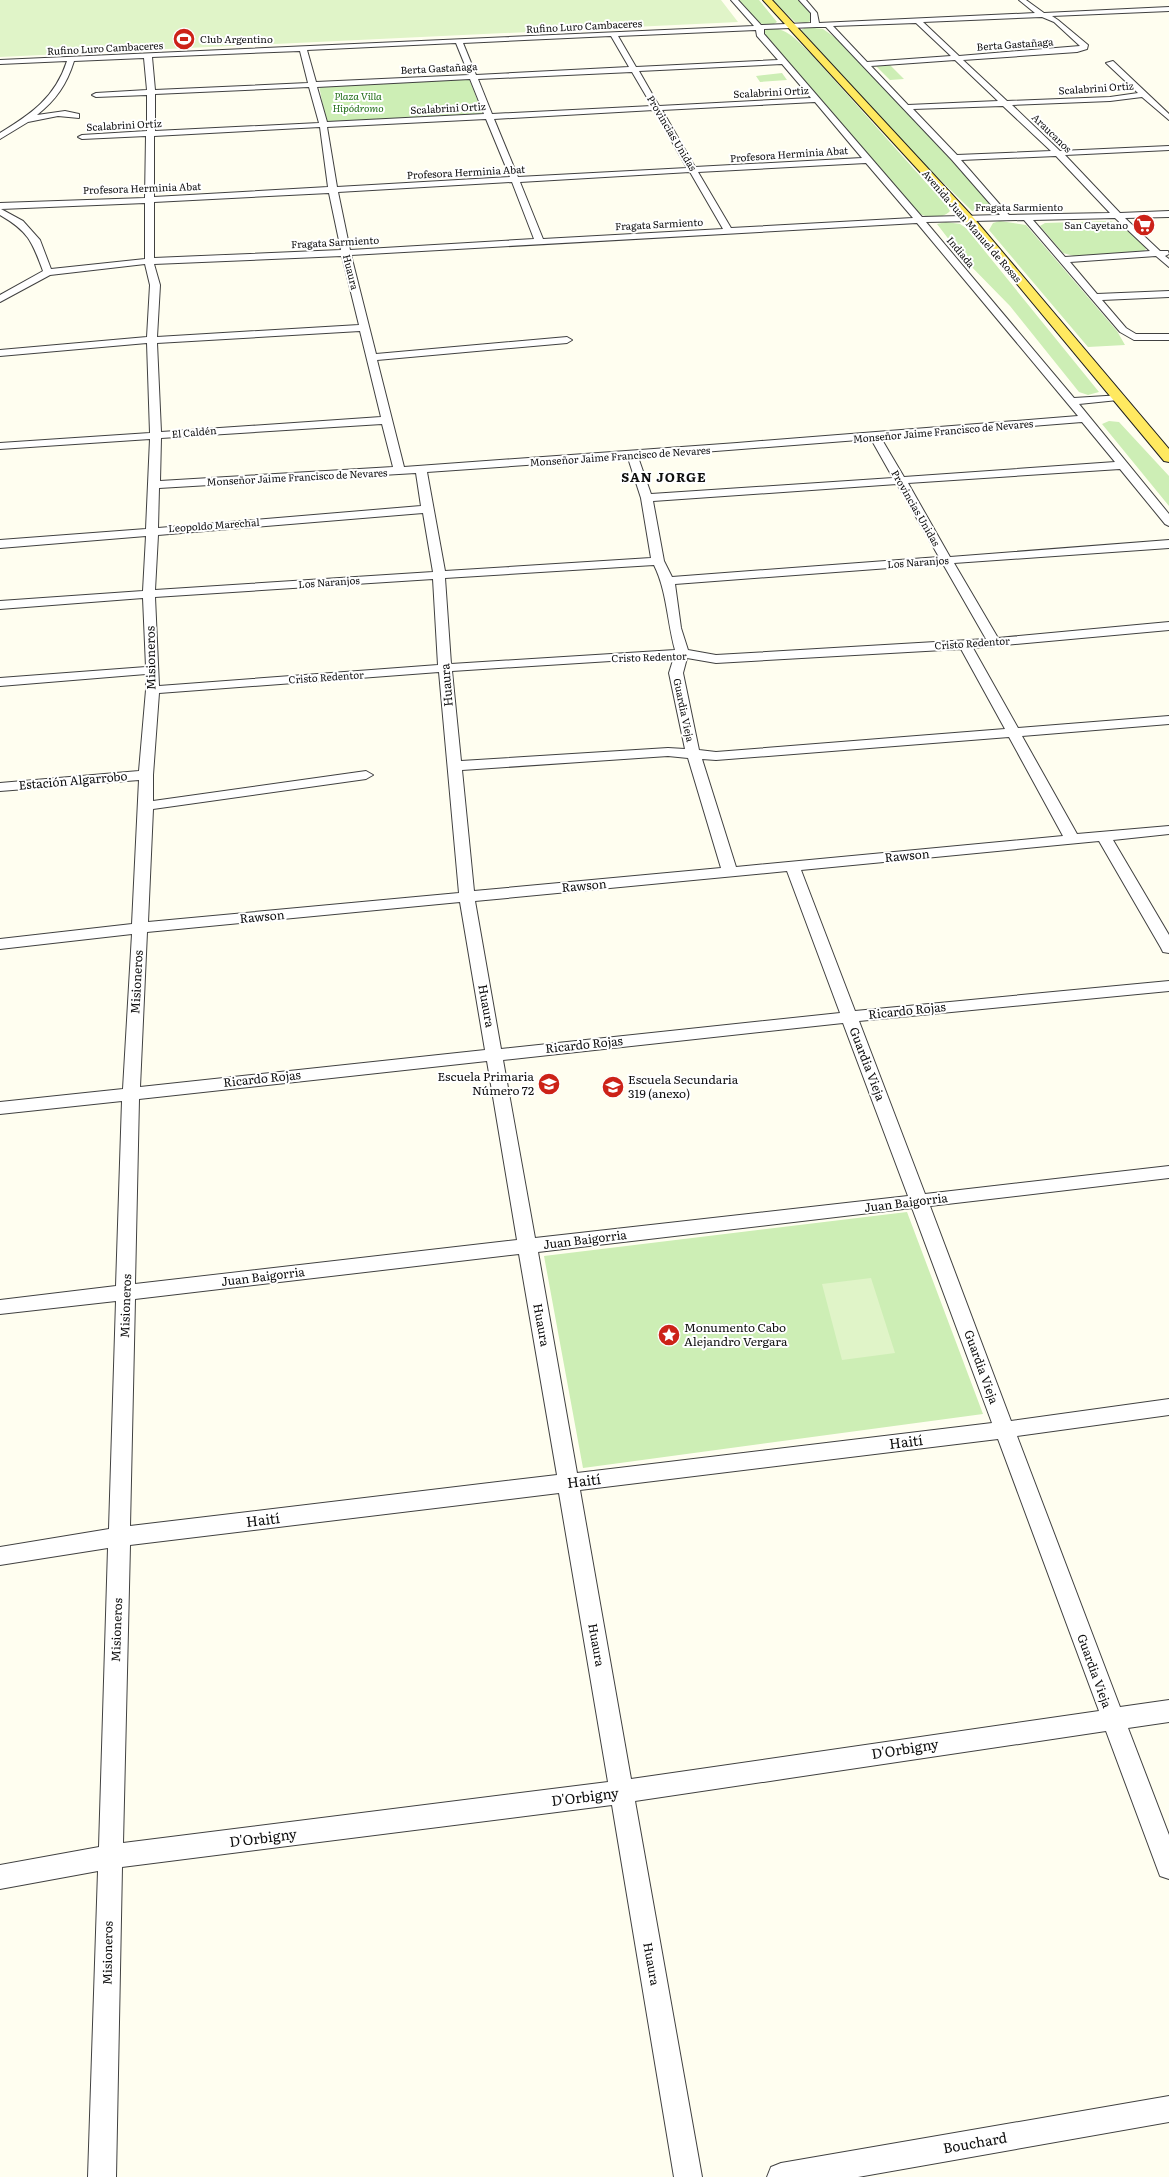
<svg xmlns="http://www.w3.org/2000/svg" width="1169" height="2177" font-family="Literata,serif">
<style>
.green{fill:#cdeeb5}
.pitch{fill:#e0f4c8}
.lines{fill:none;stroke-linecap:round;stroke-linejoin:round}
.minor-casing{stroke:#414141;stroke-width:2}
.primary-casing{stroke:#1f1f1f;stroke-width:2}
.minor{fill:#fff;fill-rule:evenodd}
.primary{fill:#ffe960;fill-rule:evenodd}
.labels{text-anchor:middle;stroke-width:4;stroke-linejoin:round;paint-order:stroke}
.far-street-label{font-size:10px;fill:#0e0e0e;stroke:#fff}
.far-poi-label{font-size:10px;fill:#0e0e0e;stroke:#fff;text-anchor:start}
.far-park-label{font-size:10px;font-style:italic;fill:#216d18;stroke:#fff}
.street-label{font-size:12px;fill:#0e0e0e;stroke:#fff}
.poi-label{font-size:12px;fill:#0e0e0e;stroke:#fff;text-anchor:start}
.far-district-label{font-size:13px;font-weight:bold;letter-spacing:1px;fill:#0e0e0e;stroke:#fff}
.near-street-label{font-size:14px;fill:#0e0e0e;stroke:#fff}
</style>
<rect width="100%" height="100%" fill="#fffef0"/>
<path class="green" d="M736 0H759L777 22C761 34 746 10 736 0Z
M772 0H799L810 11 812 20 807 23 795 22Z
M806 27 823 29 840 41 977 188 996 210 995 212 984 213 972 211 910 150 801 30Z
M766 29C787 26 797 41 811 54L947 206 950 211C943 219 928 218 920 214L808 88 764 33Z
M889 64 904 79 890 80 875 65Z
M782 73 787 80 760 82 756 76Z
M469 78 483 115 326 123 319 85Z
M1000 221 1026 225 1117 331 1125 345 1088 347 989 230 993 223Z
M1110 221 1121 224 1147 248 1144 251 1074 256 1063 253 1040 226 1045 223Z
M946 222 960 224 966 228 1099 392 1088 395 1079 392 1010 306 963 258 937 224Z
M1109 421 1119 422 1169 476V506L1102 424Z
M907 1212 983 1414 583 1468 544 1256Z"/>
<path class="pitch" d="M0 0H721L738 22 0 57Z
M871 1278 895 1353 842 1360 822 1284Z"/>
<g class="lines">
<g class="minor-casing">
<path id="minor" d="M731 0H738L761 25 811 23V13L799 0H806L817 13 819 23 1035 13 1019 0H1026L1044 13 1169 7V11L1052 16 1058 20 1088 45 1087 49 1077 52 963 60 1007 101 1110 97 1138 93 1106 63 1113 61 1169 114V120L1142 97 1110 101 1012 105 1060 151 1169 146V150L1065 155 1120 213 1169 211V217L1125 218 1160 251H1168L1169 254 1165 256 1169 259V267L1156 256 1070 262 1097 294 1169 291V297L1102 300 1126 328 1136 334H1169V340H1134L1120 332 1024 220 926 222 1074 398 1122 395 1123 397 1122 399 1118 400 1079 404 1169 514V526L1165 524 1120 469 908 483 950 557 1169 540V548L954 563 998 638 1169 622V630L973 648 1018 728 1169 716V724L1022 736 1077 834 1169 826V834L1113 840 1169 935V953L1163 952 1161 948 1099 841 801 870 855 1011 1169 981V991L859 1021 925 1194 1169 1166V1178L930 1206 1011 1421 1169 1399V1415L1017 1436 1120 1707 1169 1700V1722L1128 1728 1169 1835V1879L1160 1876 1106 1731 635 1801 702 2177H674L612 1805 122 1867 116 2177H88L98 1871 0 1889V1865L99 1847 108 1548 0 1565V1547L109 1529 116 1301 0 1314V1300L116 1286 122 1101 0 1114V1102L123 1089 132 934 0 949V939L132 924 139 780 0 791V783L139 771 146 690V674L0 686V678L146 667 143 598 0 609V601L143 591 146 536 0 548V540L146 529 150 439 0 449V443L150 433 147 343 0 356V350L147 337 150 285 145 264 50 275 0 302V295L43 271C32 241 28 231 0 215V203L145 198 146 136 82 139 78 137 82 135 147 131V95L96 97 92 95 96 93 147 90 144 58 74 61C67 84 56 100 37 115L65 111 79 114V118L58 116 28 122 0 139V133C31 114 55 98 67 61L0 64V60L754 26ZM1042 17 1054 22 1080 46 959 56 923 22ZM916 23 951 56 867 62 833 26ZM817 27H826L952 160 1000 215 922 217 764 34V29ZM756 30 757 36 778 60 636 67 618 36ZM611 36 629 67 476 75 463 43ZM456 43 469 75 316 82 307 50ZM300 51 308 83 155 90 152 57ZM955 60 998 101 908 105 871 66ZM782 64 811 98 659 106 639 71ZM632 72 652 106 492 114 478 79ZM470 79 484 114 327 122 317 87ZM309 87 319 123 155 131V94ZM815 102 862 158 695 167 662 110ZM1003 106 1051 151 957 155 913 109ZM654 110 687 168 518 177 494 119ZM486 119 510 177 337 187 327 127ZM320 127 328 187 154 197V136ZM1056 156 1110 213 1009 215 961 160ZM866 163 913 218 731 228 698 172ZM690 172 723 229 543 239 520 182ZM512 182 534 239 350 250 338 192ZM329 193 341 250 154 258V202ZM145 203V259L51 269 40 240 23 221 1 209ZM1115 218 1150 251 1065 257 1033 220ZM917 223 1078 416 737 443 404 467 377 360 567 343 572 340 567 337 376 354 351 255ZM342 256 359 325 157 337 160 285 154 264ZM360 331 381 417 161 432 157 343ZM1082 422 1115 462 904 477 881 438ZM382 424 393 467 160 481 161 438ZM871 439 893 478 651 494 638 457ZM628 458 641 498 651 558 445 571 427 472ZM416 473 421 506 158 528 159 488ZM897 484 939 557 672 577 664 561 653 501ZM423 513 433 572 155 590 158 535ZM943 564 986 639 716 655 688 650 681 628 675 584ZM654 565C667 591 667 621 675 650L451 664 445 578ZM433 579 438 665 159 686 155 597ZM961 649 1005 729 716 752 699 750 683 673 687 658 716 663ZM674 657 669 673 685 749 668 748 461 761 452 671ZM439 672 459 893 148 922 153 809 366 779 373 775 366 771 153 801V775L159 693ZM1009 737 1063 836 736 867 702 759 716 760ZM668 756 688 758 721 868 474 891 462 770ZM787 871 840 1013 501 1049 475 901ZM460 902 485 1050 140 1087 147 932ZM843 1023 908 1196 535 1238 503 1060ZM487 1061 517 1240 135 1284 139 1099ZM912 1208 992 1423 577 1473 538 1252ZM519 1254 557 1475 130 1526 135 1299ZM998 1439 1099 1711 631 1779 580 1490ZM559 1493 608 1782 123 1843 130 1545Z
M1169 2096V2122L858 2177H767L771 2167 781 2163Z"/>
</g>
<g class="primary-casing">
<path id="primary" d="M763 0H772L972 216 1169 449V462L1164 461 964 220Z"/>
</g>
<use href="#minor" class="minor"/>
<use href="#primary" class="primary"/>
</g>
<defs>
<g id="stadium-disc" transform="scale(1.15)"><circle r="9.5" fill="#cc2218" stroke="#fff"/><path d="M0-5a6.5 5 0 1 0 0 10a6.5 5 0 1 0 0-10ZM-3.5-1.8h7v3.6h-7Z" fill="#fff"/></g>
<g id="supermarket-disc" transform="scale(1.15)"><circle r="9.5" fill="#cc2218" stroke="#fff"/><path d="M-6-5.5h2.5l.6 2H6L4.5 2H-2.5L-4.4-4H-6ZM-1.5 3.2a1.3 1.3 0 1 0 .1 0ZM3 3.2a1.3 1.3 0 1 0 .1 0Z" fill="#fff"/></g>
<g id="school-disc" transform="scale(1.15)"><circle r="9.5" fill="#cc2218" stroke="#fff"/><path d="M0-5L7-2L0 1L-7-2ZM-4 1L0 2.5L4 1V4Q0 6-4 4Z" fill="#fff"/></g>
<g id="sight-disc" transform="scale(1.15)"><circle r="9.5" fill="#cc2218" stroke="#fff"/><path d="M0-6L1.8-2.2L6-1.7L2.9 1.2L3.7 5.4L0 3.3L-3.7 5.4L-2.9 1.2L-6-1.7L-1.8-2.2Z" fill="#fff"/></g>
</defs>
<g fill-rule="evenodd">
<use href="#stadium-disc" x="184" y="39"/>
<use href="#supermarket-disc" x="1144" y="225"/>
<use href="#school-disc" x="549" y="1084"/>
<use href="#school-disc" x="613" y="1087"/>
<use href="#sight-disc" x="669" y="1335"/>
</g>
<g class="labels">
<g class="far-street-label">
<text transform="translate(584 26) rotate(-3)" y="4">Rufino Luro Cambaceres</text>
<text transform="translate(1015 44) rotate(-4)" y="4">Berta Gastañaga</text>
<text transform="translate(105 48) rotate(-3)" y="4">Rufino Luro Cambaceres</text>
<text transform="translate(439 68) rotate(-3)" y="4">Berta Gastañaga</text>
<text transform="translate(1096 88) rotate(-4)" y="4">Scalabrini Ortiz</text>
<text transform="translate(771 92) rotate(-3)" y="4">Scalabrini Ortiz</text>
<text transform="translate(448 108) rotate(-3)" y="4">Scalabrini Ortiz</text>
<text transform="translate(124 125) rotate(-3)" y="4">Scalabrini Ortiz</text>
<text transform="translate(672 133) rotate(59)" y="4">Provincias Unidas</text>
<text transform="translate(1052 133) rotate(44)" y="4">Araucanos</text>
<text transform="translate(789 154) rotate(-4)" y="4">Profesora Herminia Abat</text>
<text transform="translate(466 172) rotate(-3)" y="4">Profesora Herminia Abat</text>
<text transform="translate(142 188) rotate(-2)" y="4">Profesora Herminia Abat</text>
<text x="1019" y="211">Fragata Sarmiento</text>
<text transform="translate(659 224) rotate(-3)" y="4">Fragata Sarmiento</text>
<text transform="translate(972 226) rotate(49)" y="4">Avenida Juan Manuel de Rosas</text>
<text transform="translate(335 242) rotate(-3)" y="4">Fragata Sarmiento</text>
<text transform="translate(961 252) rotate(50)" y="4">Indiada</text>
<text transform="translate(351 272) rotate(76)" y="4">Huaura</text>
<text transform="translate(943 431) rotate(-5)" y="4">Monseñor Jaime Francisco de Nevares</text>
<text transform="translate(194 432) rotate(-5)" y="4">El Caldén</text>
<text transform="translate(620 456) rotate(-4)" y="4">Monseñor Jaime Francisco de Nevares</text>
<text transform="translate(297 477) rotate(-3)" y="4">Monseñor Jaime Francisco de Nevares</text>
<text transform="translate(916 508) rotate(60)" y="4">Provincias Unidas</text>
<text transform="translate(214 525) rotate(-4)" y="4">Leopoldo Marechal</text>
<text transform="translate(918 562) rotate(-4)" y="4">Los Naranjos</text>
<text transform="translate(329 582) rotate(-4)" y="4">Los Naranjos</text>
<text transform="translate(972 643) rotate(-4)" y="4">Cristo Redentor</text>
<text transform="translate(649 657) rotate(-2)" y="4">Cristo Redentor</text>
<text transform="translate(326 677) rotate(-4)" y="4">Cristo Redentor</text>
<text transform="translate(684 710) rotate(78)" y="4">Guardia Vieja</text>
</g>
<g class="far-poi-label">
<text x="200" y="43">Club Argentino</text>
<text x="1128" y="229" text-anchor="end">San Cayetano</text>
</g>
<g class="far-park-label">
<text x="358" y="100">Plaza Villa<tspan x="358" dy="12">Hipódromo</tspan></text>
</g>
<g class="street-label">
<text transform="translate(151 658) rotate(-91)" y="4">Misioneros</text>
<text transform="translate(447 685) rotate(-95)" y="4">Huaura</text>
<text transform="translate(73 781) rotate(-5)" y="4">Estación Algarrobo</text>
<text transform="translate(907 856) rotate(-5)" y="4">Rawson</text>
<text transform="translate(584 886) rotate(-5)" y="4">Rawson</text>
<text transform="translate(262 917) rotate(-5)" y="4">Rawson</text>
<text transform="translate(137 982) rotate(-87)" y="4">Misioneros</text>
<text transform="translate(486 1006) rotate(80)" y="4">Huaura</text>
<text transform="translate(907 1011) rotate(-6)" y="4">Ricardo Rojas</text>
<text transform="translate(584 1045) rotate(-6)" y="4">Ricardo Rojas</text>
<text transform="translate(867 1064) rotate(69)" y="4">Guardia Vieja</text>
<text transform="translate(262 1079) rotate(-6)" y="4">Ricardo Rojas</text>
<text transform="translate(906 1203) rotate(-7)" y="4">Juan Baigorria</text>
<text transform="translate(585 1240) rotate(-7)" y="4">Juan Baigorria</text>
<text transform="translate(263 1277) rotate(-7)" y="4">Juan Baigorria</text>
<text transform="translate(126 1306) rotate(-88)" y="4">Misioneros</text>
<text transform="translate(541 1325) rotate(80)" y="4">Huaura</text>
<text transform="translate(981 1367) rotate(70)" y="4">Guardia Vieja</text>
<text transform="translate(117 1630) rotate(-88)" y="4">Misioneros</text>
<text transform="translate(596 1645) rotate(80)" y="4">Huaura</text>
<text transform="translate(1094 1671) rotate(70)" y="4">Guardia Vieja</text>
<text transform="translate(108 1953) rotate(-89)" y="4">Misioneros</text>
<text transform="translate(651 1964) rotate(80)" y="4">Huaura</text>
</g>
<g class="poi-label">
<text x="534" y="1081" text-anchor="end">Escuela Primaria<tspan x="534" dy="14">Número 72</tspan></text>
<text x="628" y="1084">Escuela Secundaria<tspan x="628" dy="14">319 (anexo)</tspan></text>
<text x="684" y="1332">Monumento Cabo<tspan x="684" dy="14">Alejandro Vergara</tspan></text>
</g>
<g class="far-district-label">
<text x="664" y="482">SAN JORGE</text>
</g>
<g class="near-street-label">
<text transform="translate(906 1442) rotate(-7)" y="5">Haití</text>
<text transform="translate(584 1481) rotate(-7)" y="5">Haití</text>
<text transform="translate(263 1520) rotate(-7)" y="5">Haití</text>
<text transform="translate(905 1749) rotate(-9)" y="5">D'Orbigny</text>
<text transform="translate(585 1797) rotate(-7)" y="5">D'Orbigny</text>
<text transform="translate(263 1838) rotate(-7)" y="5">D'Orbigny</text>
<text transform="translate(975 2143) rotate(-10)" y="5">Bouchard</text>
</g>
</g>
</svg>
